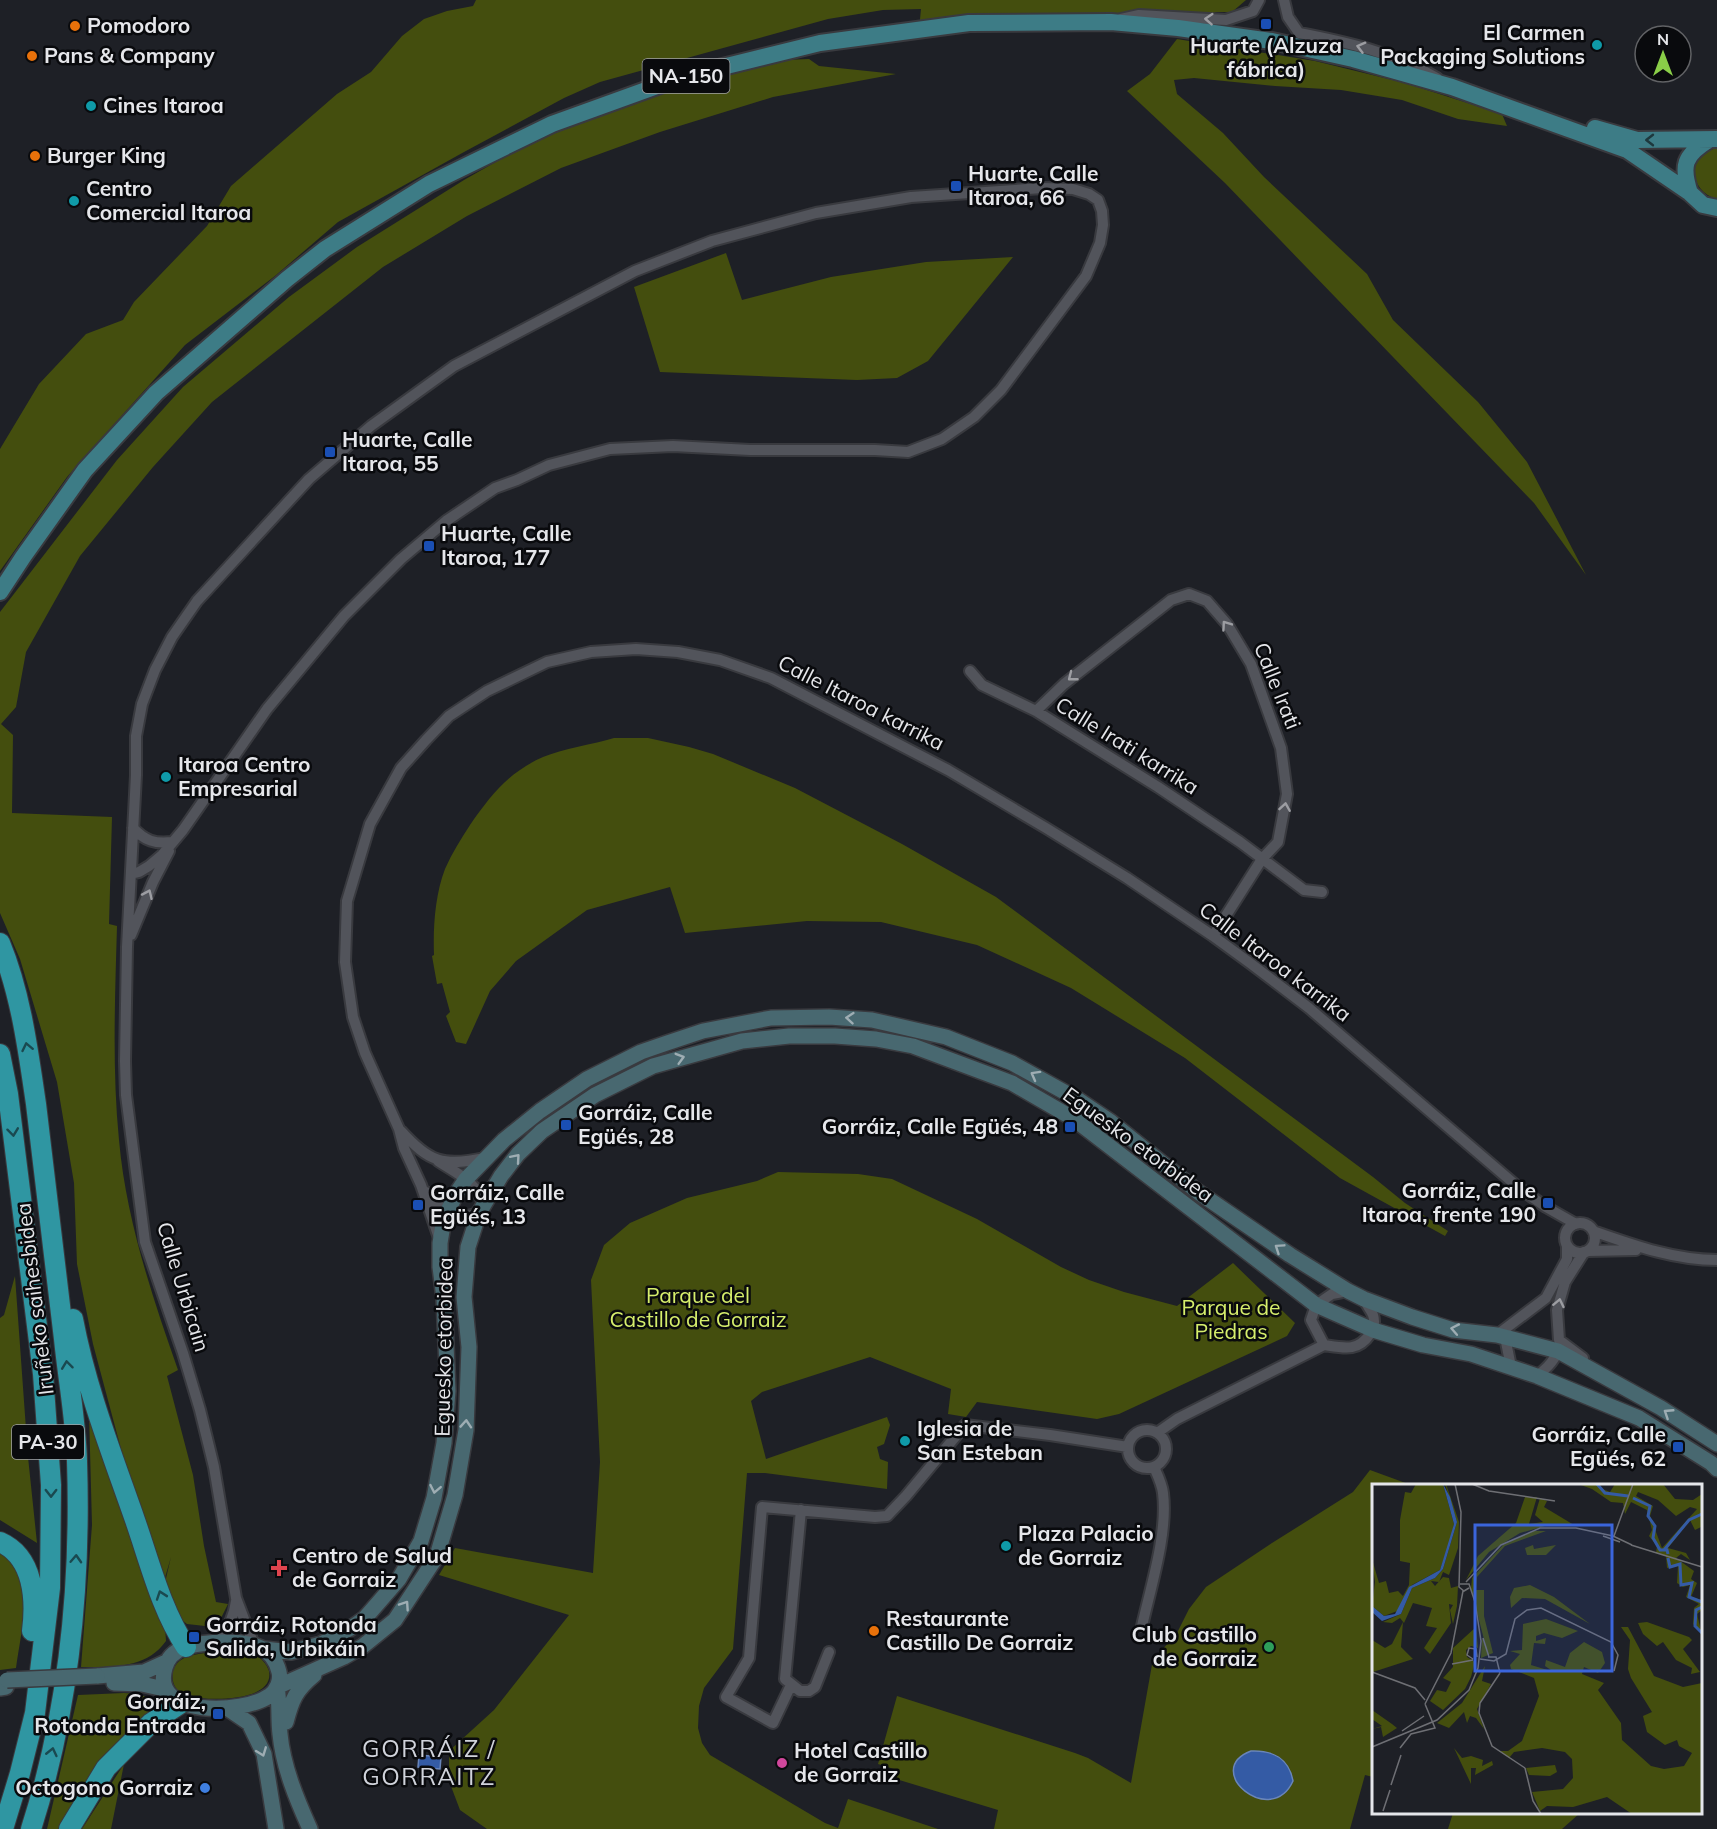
<svg xmlns="http://www.w3.org/2000/svg" width="1717" height="1829" font-family="Mulish,sans-serif">
<style>
.green{fill:#444e0e}
.water{fill:#345ba5;stroke:#6985ba;stroke-width:1.5}
.lines{fill:none;stroke-linecap:round;stroke-linejoin:round}
.street-casing{stroke:#393a3f;stroke-width:14}
.secondary-casing{stroke:#393a3f;stroke-width:18}
.primary-casing{stroke:#393a3f;stroke-width:20}
.highway-casing{stroke:#393a3f;stroke-width:22}
.street{stroke:#52545b;stroke-width:10}
.secondary{stroke:#486870;stroke-width:15}
.primary{stroke:#3d7c86;stroke-width:16}
.highway{stroke:#2f96a2;stroke-width:20}
.secondary-bridge-casing{stroke:#393a3f;stroke-width:18;stroke-linecap:butt}
.secondary-bridge{stroke:#486870;stroke-width:15}
.oneway{stroke:#9c9da2}
.oneway2{stroke:#1e383d}
.oneway3{stroke:#9eadb3}
.oneway4{stroke:#1a4950}
.transit-dot{fill:#1a4fb4;stroke:#090a0d;stroke-width:2}
.food-dot{fill:#e8710a;stroke:#090a0d;stroke-width:2}
.culture-dot{fill:#0f9aa8;stroke:#090a0d;stroke-width:2}
.health-dot{fill:#e0444e;stroke:#090a0d;stroke-width:2}
.leisure-dot{fill:#2e9e5b;stroke:#090a0d;stroke-width:2}
.hotel-dot{fill:#d1479c;stroke:#090a0d;stroke-width:2}
.shop-dot{fill:#3f7fe0;stroke:#090a0d;stroke-width:2}
.labels{text-anchor:middle;stroke-width:5;stroke-linejoin:round;paint-order:stroke}
.shield{fill:#090a0d;stroke:#a3a4a8;stroke-width:1.5}
.shield-label{font-size:20px;font-weight:bold;fill:#e5e6ea}
.poi-label{font-size:21px;font-weight:bold;fill:#e5e6ea;stroke:#090a0d;text-anchor:start}
.street-label{font-size:21px;fill:#e5e6ea;stroke:#090a0d}
.park-label{font-size:21px;fill:#d6ee6c;stroke:#090a0d}
.quarter-label{font-size:24px;letter-spacing:1.5px;fill:#d0d3db;stroke:#090a0d}
.inset-river{fill:none;stroke:#345ba5;stroke-width:3}
.inset-road{fill:none;stroke:#6e6f74;stroke-width:1.5}
.view{fill:#3b65db;fill-opacity:0.15;stroke:#3b65db;stroke-width:3}
.inset-edge{fill:none;stroke:#e5e6ea;stroke-width:3}
</style>
<rect width="100%" height="100%" fill="#1e2026"/>
<path class="green" d="M476 0H1246L1232 12H1216L1178 28 919 30 921 9 883 10 828 19 600 82 564 98 464 152 338 222 275 276 185 345 67 477 0 571V449L39 384 86 334 123 320 134 302 207 226 231 186 337 94 371 72 402 36 424 19 447 11 473 6Z
M1177 39 1315 61 1405 83 1502 114 1507 126 1458 119 1402 100 1341 90 1275 86 1194 78 1174 80 1177 94 1223 133 1264 177 1367 274 1393 320 1478 402 1527 462 1586 575 1534 503 1225 183 1127 91 1150 74Z
M809 59 819 66 896 74 773 97 660 132 561 168 467 216 383 267 212 402 153 467 80 556 26 652 16 707 1 724 13 735 12 813 112 817 109 924 117 926C115 997 112 1069 119 1140 126 1219 152 1296 178 1370L167 1376 193 1475 204 1546 216 1602 228 1604 221 1618 205 1626 187 1624 178 1617 163 1591 171 1557 160 1595 93 1344 77 1264 74 1183 57 1082 20 959 0 913V612L117 460 183 387 289 297 357 247 464 180 529 143 587 120 715 76 784 60Z
M1717 148V199C1688 191 1686 154 1717 148Z
M726 253 742 300 831 277 926 262 1013 257 928 361 897 378 857 380 660 372 634 287Z
M614 738H648L689 747 713 754 795 788 902 844 996 897 1373 1177 1405 1203 1448 1231 1445 1236 1340 1178 1185 1058 1071 988 977 945 881 922 807 921 685 933 670 887 587 910 516 961 490 991 466 1044 456 1042 446 1016 450 1012 442 983 437 984 432 956 434 955C433 927 435 895 445 869 452 853 461 839 470 825 491 795 509 772 543 757 562 749 594 744 614 738Z
M778 1172 858 1174 892 1179 977 1219 1061 1267 1089 1280 1124 1292 1177 1306 1233 1263 1295 1323 1287 1336 1270 1344 1119 1414 1097 1419 977 1402 966 1417 948 1414 951 1389 870 1357 762 1392 751 1401 766 1459 887 1417 890 1425 884 1444 877 1447 880 1459 888 1462 887 1489 765 1473H747L733 1649 704 1688 699 1706 698 1728 702 1743 710 1755 825 1823 838 1828 848 1799 938 1829H487L460 1810 449 1781V1751L494 1710 569 1615 439 1575 455 1548 593 1573 600 1462 591 1280 604 1245 630 1223 687 1198 757 1181Z
M15 1276 28 1457 37 1543 0 1520V1318L4 1315Z
M89 1413 165 1626 166 1641C146 1669 112 1667 81 1667L92 1525Z
M1370 1470 1411 1485 1374 1486 1373 1777 1365 1775 1350 1829H994L998 1810 896 1779 897 1770 878 1764 897 1696 1075 1753 1088 1758 1131 1783 1153 1659 1176 1635 1189 1609 1206 1587 1269 1545 1353 1492Z
M0 1550C37 1578 21 1629 16 1668L0 1670Z
M212 1652C224 1652 242 1649 254 1654 260 1657 267 1664 269 1671 275 1703 207 1701 187 1696 171 1692 167 1669 181 1660 189 1654 202 1654 212 1652Z
M124 1693 138 1694 155 1700 158 1705 141 1723 121 1739 90 1778 61 1829H47L78 1695Z
M124 1764 111 1829H82Z
M1453 1813V1812L1580 1813 1562 1829H1448Z"/>
<path class="water" d="M1251 1751C1273 1750 1289 1759 1293 1781 1271 1829 1201 1770 1251 1751Z
M419 1755 441 1757 440 1769 418 1767Z"/>
<g class="lines">
<g class="street-casing">
<path id="street" d="M1284 0 1288 17 1299 33C1346 42 1395 53 1437 78
M1121 19 1139 15 1226 20 1253 11 1259 0
M970 671 982 685 1036 711 1158 787 1240 842 1304 890 1322 892
M1036 711 1064 684 1171 600 1189 594 1207 601 1227 624 1251 664 1281 748 1287 794 1278 842 1262 859 1213 936
M133 828C145 841 155 844 172 842
M131 874 139 872 149 866 162 855 183 830 267 709 344 616 401 559 446 521 495 488 517 480 549 465 610 449 673 446 750 450H875L908 452 942 439 974 417 1001 390 1086 276 1100 243 1103 225 1102 211 1098 200 1089 194 1073 189 1043 188 911 197 816 213 712 241 635 271 454 366 371 426 309 479 197 601 172 637 155 670 142 704 136 736V775L127 947 125 1061 126 1095 145 1242 183 1353 200 1410 214 1467 236 1598 254 1645
M131 935 153 882 169 851
M401 1131C429 1162 443 1167 485 1158
M438 1161C456 1173 478 1182 483 1205
M426 1192C443 1212 452 1222 479 1213
M1565 1238a15 15 0 1 1 30 0a15 15 0 1 1-30 0Z
M1593 1231C1633 1245 1674 1260 1717 1260
M439 1238 421 1185 404 1148 399 1129 365 1053 353 1017 345 962 347 901 370 824 401 768 426 740 449 716 487 691 547 662 591 652 636 649 678 652 720 660 771 678 948 770 1046 828 1127 878 1213 936 1250 963 1309 1008 1518 1187 1546 1207 1576 1224
M1588 1251 1636 1250
M1348 1291 1332 1294 1316 1305 1311 1320 1324 1345C1344 1348 1358 1352 1370 1334 1374 1329 1375 1321 1373 1315 1371 1310 1366 1304 1364 1299
M1497 1335 1546 1298 1567 1259V1245
M1505 1337 1511 1367
M1583 1358 1559 1340 1557 1310 1565 1282 1584 1252
M1537 1376C1547 1368 1557 1359 1559 1345
M1128 1449a19 19 0 1 1 38 0a19 19 0 1 1-38 0Z
M1157 1433 1177 1419 1324 1345
M801 1510 785 1679 800 1691H809L815 1687 829 1652
M1142 1626C1151 1586 1168 1533 1163 1493 1162 1484 1158 1476 1154 1467
M219 1642C228 1629 234 1617 236 1601
M791 1685 773 1723 726 1697 749 1658 762 1507 875 1517 887 1516 906 1496 965 1425 1050 1435 1128 1447"/>
</g>
<g class="secondary-casing">
<path id="secondary" d="M219 1642C244 1642 272 1642 279 1672 281 1680 277 1691 269 1696 243 1714 150 1718 165 1668 171 1644 198 1644 219 1642Z
M264 1649 291 1652 321 1644 351 1628 365 1618 399 1579 421 1541 434 1498 444 1443 448 1391 444 1298 440 1267V1243L443 1225 447 1213 456 1194 466 1179 504 1140 540 1111 587 1079 641 1052 667 1043 703 1031 771 1018 829 1017 872 1020 946 1037 1012 1063 1077 1099 1111 1122 1198 1192 1290 1255 1348 1291 1364 1299 1412 1317 1453 1330 1497 1335 1558 1351 1661 1408 1717 1444
M97 1676 144 1672 166 1662
M114 1683 142 1684 164 1689
M277 1687 344 1657 363 1646 395 1620 437 1556 455 1495 466 1430 469 1347 464 1297 468 1247 479 1213 501 1176 518 1154 542 1131 595 1095 653 1066 742 1041 789 1036H835L876 1039 913 1046 1012 1083 1074 1119 1316 1305 1373 1330 1423 1345 1471 1354 1537 1376 1639 1418 1711 1463 1717 1469
M277 1687C280 1703 278 1718 280 1734 283 1767 297 1800 310 1829
M0 1688 6 1687
M227 1708 249 1723 264 1754 276 1829
M286 1722C292 1699 296 1690 314 1675"/>
</g>
<g class="primary-casing">
<path id="primary" d="M1595 128 1637 140 1717 139
M1690 193C1681 166 1684 155 1709 140
M0 592 23 557 85 470 156 393 287 279 325 249 429 184 552 124 682 77 820 43 969 23 1111 22 1178 28 1272 41 1353 59 1452 87 1627 150 1690 193 1703 205 1717 208"/>
</g>
<g class="highway-casing">
<path id="highway" d="M0 943C21 994 28 1050 36 1104 45 1183 55 1261 64 1339 68 1379 76 1422 77 1461 81 1585 69 1711 31 1829
M0 1054 8 1094 43 1374 51 1485 50 1588 35 1713 20 1773 3 1829
M73 1319C86 1388 112 1454 135 1520 150 1563 161 1609 186 1647
M0 1542C34 1557 36 1600 32 1631
M69 1829 106 1768 151 1723 183 1702"/>
</g>
<use href="#street" class="street"/>
<use href="#secondary" class="secondary"/>
<use href="#primary" class="primary"/>
<use href="#highway" class="highway"/>
<g class="secondary-bridge-casing">
<path id="secondary-bridge" d="M7 1680 97 1676"/>
</g>
<use href="#secondary-bridge" class="secondary-bridge"/>
</g>
<defs><path id="oneway-chevron" d="M-2-3.5L2.5 0L-2 3.5" fill="none" stroke-width="1.6" stroke-linecap="round" stroke-linejoin="round" transform="scale(1.5)"/></defs>
<g class="oneway">
<use href="#oneway-chevron" transform="translate(1209 19) rotate(-176)"/>
<use href="#oneway-chevron" transform="translate(1361 47) rotate(-165)"/>
<use href="#oneway-chevron" transform="translate(1226 625) rotate(-125)"/>
<use href="#oneway-chevron" transform="translate(1072 677) rotate(142)"/>
<use href="#oneway-chevron" transform="translate(1285 807) rotate(-81)"/>
<use href="#oneway-chevron" transform="translate(148 894) rotate(-66)"/>
<use href="#oneway-chevron" transform="translate(1559 1303) rotate(-78)"/>
</g>
<use class="oneway2" href="#oneway-chevron" transform="translate(1650 140) rotate(180)"/>
<g class="oneway3">
<use href="#oneway-chevron" transform="translate(850 1018) rotate(-175)"/>
<use href="#oneway-chevron" transform="translate(680 1058) rotate(-16)"/>
<use href="#oneway-chevron" transform="translate(1035 1075) rotate(-151)"/>
<use href="#oneway-chevron" transform="translate(516 1158) rotate(-49)"/>
<use href="#oneway-chevron" transform="translate(1279 1248) rotate(-146)"/>
<use href="#oneway-chevron" transform="translate(1455 1329) rotate(-169)"/>
<use href="#oneway-chevron" transform="translate(1668 1413) rotate(-147)"/>
<use href="#oneway-chevron" transform="translate(466 1424) rotate(-86)"/>
<use href="#oneway-chevron" transform="translate(435 1489) rotate(101)"/>
<use href="#oneway-chevron" transform="translate(405 1605) rotate(-56)"/>
<use href="#oneway-chevron" transform="translate(262 1752) rotate(69)"/>
</g>
<g class="oneway4">
<use href="#oneway-chevron" transform="translate(27 1047) rotate(-102)"/>
<use href="#oneway-chevron" transform="translate(13 1132) rotate(83)"/>
<use href="#oneway-chevron" transform="translate(67 1365) rotate(-97)"/>
<use href="#oneway-chevron" transform="translate(51 1493) rotate(90)"/>
<use href="#oneway-chevron" transform="translate(76 1559) rotate(-87)"/>
<use href="#oneway-chevron" transform="translate(161 1595) rotate(-109)"/>
<use href="#oneway-chevron" transform="translate(52 1752) rotate(-77)"/>
</g>
<g class="transit-dot">
<rect x="1260" y="18" width="12" height="12" rx="3"/>
<rect x="950" y="180" width="12" height="12" rx="3"/>
<rect x="324" y="446" width="12" height="12" rx="3"/>
<rect x="423" y="540" width="12" height="12" rx="3"/>
<rect x="560" y="1119" width="12" height="12" rx="3"/>
<rect x="1064" y="1121" width="12" height="12" rx="3"/>
<rect x="1542" y="1197" width="12" height="12" rx="3"/>
<rect x="412" y="1199" width="12" height="12" rx="3"/>
<rect x="1672" y="1441" width="12" height="12" rx="3"/>
<rect x="188" y="1631" width="12" height="12" rx="3"/>
<rect x="212" y="1708" width="12" height="12" rx="3"/>
</g>
<g class="food-dot">
<circle cx="75" cy="26" r="6"/>
<circle cx="32" cy="56" r="6"/>
<circle cx="35" cy="156" r="6"/>
<circle cx="874" cy="1631" r="6"/>
</g>
<g class="culture-dot">
<circle cx="1597" cy="45" r="6"/>
<circle cx="91" cy="106" r="6"/>
<circle cx="74" cy="201" r="6"/>
<circle cx="166" cy="777" r="6"/>
<circle cx="905" cy="1441" r="6"/>
<circle cx="1006" cy="1546" r="6"/>
</g>
<path class="health-dot" d="M276 1559h6v6h6v6h-6v6h-6v-6h-6v-6h6z"/>
<circle class="leisure-dot" cx="1269" cy="1647" r="6"/>
<circle class="hotel-dot" cx="782" cy="1763" r="6"/>
<circle class="shop-dot" cx="205" cy="1788" r="6"/>
<g class="labels">
<g class="shield">
<rect x="642.5" y="59" width="87" height="34" rx="4.5"/>
<rect x="12" y="1425" width="72" height="34" rx="4.5"/>
</g>
<g class="shield-label">
<text x="686" y="83">NA-150</text>
<text x="48" y="1449">PA-30</text>
</g>
<g class="poi-label">
<text x="87" y="33">Pomodoro</text>
<text x="1585" y="40" text-anchor="end">El Carmen<tspan x="1585" dy="24">Packaging Solutions</tspan></text>
<text x="1266" y="53" text-anchor="middle">Huarte (Alzuza<tspan x="1266" dy="24">fábrica)</tspan></text>
<text x="44" y="63">Pans &amp; Company</text>
<text x="103" y="113">Cines Itaroa</text>
<text x="47" y="163">Burger King</text>
<text x="968" y="181">Huarte, Calle<tspan x="968" dy="24">Itaroa, 66</tspan></text>
<text x="86" y="196">Centro<tspan x="86" dy="24">Comercial Itaroa</tspan></text>
<text x="342" y="447">Huarte, Calle<tspan x="342" dy="24">Itaroa, 55</tspan></text>
<text x="441" y="541">Huarte, Calle<tspan x="441" dy="24">Itaroa, 177</tspan></text>
<text x="178" y="772">Itaroa Centro<tspan x="178" dy="24">Empresarial</tspan></text>
<text x="578" y="1120">Gorráiz, Calle<tspan x="578" dy="24">Egüés, 28</tspan></text>
<text x="1058" y="1134" text-anchor="end">Gorráiz, Calle Egüés, 48</text>
<text x="1536" y="1198" text-anchor="end">Gorráiz, Calle<tspan x="1536" dy="24">Itaroa, frente 190</tspan></text>
<text x="430" y="1200">Gorráiz, Calle<tspan x="430" dy="24">Egüés, 13</tspan></text>
<text x="917" y="1436">Iglesia de<tspan x="917" dy="24">San Esteban</tspan></text>
<text x="1666" y="1442" text-anchor="end">Gorráiz, Calle<tspan x="1666" dy="24">Egüés, 62</tspan></text>
<text x="1018" y="1541">Plaza Palacio<tspan x="1018" dy="24">de Gorraiz</tspan></text>
<text x="292" y="1563">Centro de Salud<tspan x="292" dy="24">de Gorraiz</tspan></text>
<text x="886" y="1626">Restaurante<tspan x="886" dy="24">Castillo De Gorraiz</tspan></text>
<text x="206" y="1632">Gorráiz, Rotonda<tspan x="206" dy="24">Salida, Urbikáin</tspan></text>
<text x="1257" y="1642" text-anchor="end">Club Castillo<tspan x="1257" dy="24">de Gorraiz</tspan></text>
<text x="206" y="1709" text-anchor="end">Gorráiz,<tspan x="206" dy="24">Rotonda Entrada</tspan></text>
<text x="794" y="1758">Hotel Castillo<tspan x="794" dy="24">de Gorraiz</tspan></text>
<text x="193" y="1795" text-anchor="end">Octogono Gorraiz</text>
</g>
<g class="street-label">
<text transform="translate(1277 686) rotate(68)" y="7">Calle Irati</text>
<text transform="translate(861 703) rotate(27)" y="7">Calle Itaroa karrika</text>
<text transform="translate(1127 746) rotate(32)" y="7">Calle Irati karrika</text>
<text transform="translate(1275 962) rotate(37)" y="7">Calle Itaroa karrika</text>
<text transform="translate(1138 1145) rotate(36)" y="7">Eguesko etorbidea</text>
<text transform="translate(183 1287) rotate(73)" y="7">Calle Urbicain</text>
<text transform="translate(35 1299) rotate(-97)" y="7">Iruñeko saihesbidea</text>
<text transform="translate(444 1347) rotate(-89)" y="7">Eguesko etorbidea</text>
</g>
<g class="park-label">
<text x="698" y="1303">Parque del<tspan x="698" dy="24">Castillo de Gorraiz</tspan></text>
<text x="1231" y="1315">Parque de<tspan x="1231" dy="24">Piedras</tspan></text>
</g>
<g class="quarter-label">
<text x="429" y="1757">GORRÁIZ /<tspan x="429" dy="28">GORRAITZ</tspan></text>
</g>
</g>
<g transform="translate(1372 1484)">
<rect width="330" height="330" fill="#1e2026"/>
<path d="M44 0H71L82 40 79 54 68 86 40 101 28 126 12 132 0 122 3 98 0 75 7 99 14 97 17 109 26 107 31 112 37 101 38 79 28 77V36L33 8 39 9ZM73 0H74L87 38 86 64 77 91 71 88 67 98 59 97 63 102 71 93 77 94 79 104 86 102 85 122 81 140 78 126 81 121 77 120 79 139 58 170 52 164 65 144 54 142 60 124 41 119 32 139 28 134 20 139 11 138 29 130 40 104 63 94 71 85 85 38ZM206 0H229L228 4 238 8 243 0H291L303 15 321 16 330 10 329 43 323 46 318 36 296 64 314 69 318 76 309 70 304 74 322 87 319 95 325 99 319 113 330 116V126L325 130 330 151 321 140 322 124 327 120 314 113 318 101 311 103 305 99 306 82 295 84 294 72 284 69 285 62 277 52 280 46 275 26 259 18 253 30 251 19 239 18 220 5ZM266 8 286 16 304 32 318 23 325 25 290 64 278 32 281 22 264 12ZM153 13H165L157 40 171 38 163 31 168 14 175 17 172 23 202 41 173 42 148 49 117 68 94 96 106 72 144 39ZM160 47H174L133 62 105 93 104 106H112V132L121 169 109 174 110 154 114 163 99 105 100 94 131 61ZM161 61 162 65 184 61 174 71H155L153 64ZM158 101 182 113 218 140 173 115 150 114 139 124 138 113 142 104ZM174 135 206 147 190 154 172 149 164 152V157L174 154 173 160 162 159 159 181 182 188 173 182 174 176 193 183 198 169 212 158 230 168 233 179 226 189 212 183 210 190 232 199 226 206 249 239 250 256 279 282 292 285 312 282 320 269 307 262 305 256 293 261 275 248 271 232 280 228 259 194 256 185 258 156 249 143H256L282 192 311 203 330 199V330H260L235 313 201 323 175 322 168 327 160 308 191 305 201 294 200 275 193 268 170 264 142 268 137 274 127 267H136L150 257 167 212 162 194 139 185 138 181 148 170 138 167 150 166 151 140ZM31 138 29 163 41 175 1 188 0 156 13 164 20 160ZM275 138 317 153 320 156 311 165 328 188 319 190 320 184 304 176 291 158 285 162 271 150 266 139ZM104 143 106 164 99 162 94 166 95 173 103 178 99 193 93 205 71 226 58 217 65 206 74 208 79 198 71 194 81 183V164ZM113 182 110 197 119 200 105 225 112 245 104 234 98 232 95 239 92 228 77 244 65 239 90 219ZM0 226 20 240 25 244 11 253 9 243 0 245 10 242 0 235ZM82 264 90 274 99 272 111 276 110 282 120 277 121 281 103 291 104 284H99V300ZM183 281 185 288 178 292 157 291 154 284Z" fill="#444e0e" fill-rule="evenodd"/>
<path d="M71 0 78 13 85 38 71 85 63 94 40 104 29 130 10 137 0 128V122L12 132 23 130 37 103 68 86 82 40Z" fill="#345ba5"/>
<path class="inset-river" d="M225 0 233 9 256 12M261 14 278 22 276 32 283 42 281 54 288 66H295L296 70M292 66 317 36 330 30M296 74 298 83 308 80 309 101 320 99 317 113 330 118M330 123 324 126 323 142 330 149"/>
<path class="inset-road" d="M83 0 89 28 87 103 92 107 97 104M100 0 117 7 183 17M231 52 248 58M242 52 261 0M259 61 330 83M94 98 129 61 168 44H204L241 52 260 61M111 154 117 173M116 173H124L128 189M101 175 95 171 97 164 104 165 105 173M108 175 122 177 134 170 143 135 155 126 169 124 239 158 246 171 242 187M80 180 101 176M0 188 43 204 53 216M128 189 108 219 107 229 120 262 153 284M53 220 79 169 91 107M30 247 52 232M0 263 65 236 97 206 106 184 109 157 103 118 97 100H88M28 264 39 250 63 244 53 220M153 284 161 317 169 330M19 301 29 271M11 327 18 306"/>
<path class="view" d="M103 41H240V187H103Z"/>
<rect width="330" height="330" class="inset-edge"/>
</g>
<g transform="translate(1663 54)"><circle r="28" fill="#090a0d" stroke="#616265" stroke-width="1.5"/>
<path d="M0-4.5L10 22L0 15L-10 22Z" fill="#8ace48"/>
<text y="-9" font-size="16" font-weight="bold" text-anchor="middle" fill="#e5e6ea">N</text>
</g>
</svg>
